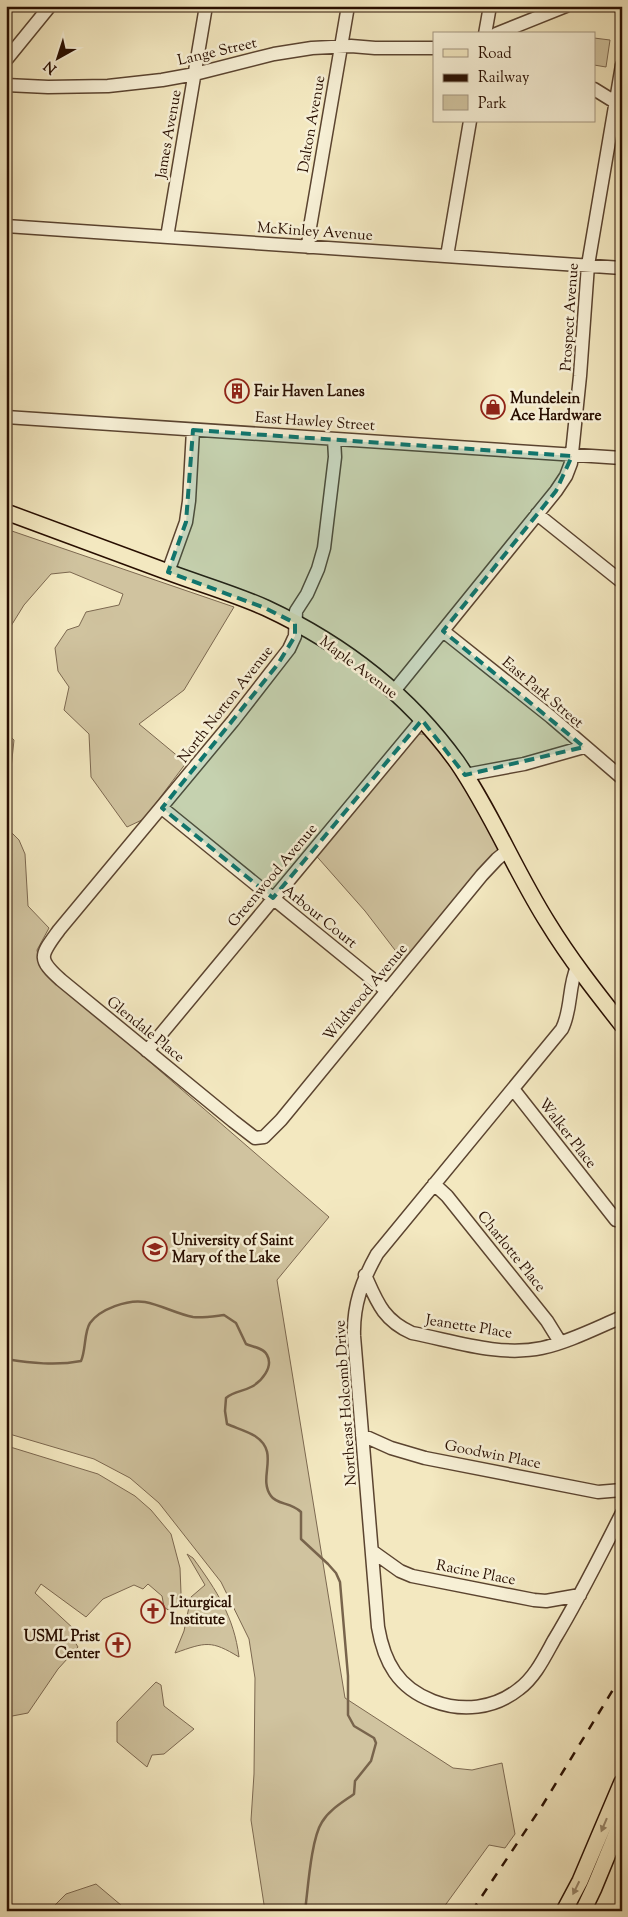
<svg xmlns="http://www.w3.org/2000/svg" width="628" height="1917" font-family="'Sorts Mill Goudy',serif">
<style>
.green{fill:#d0c39f;stroke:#7c6850}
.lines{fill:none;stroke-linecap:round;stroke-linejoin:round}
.stream{stroke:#78644c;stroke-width:2.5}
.minor-casing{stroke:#5b4430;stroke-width:15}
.major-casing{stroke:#280e00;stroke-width:18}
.minor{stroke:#f7f0d6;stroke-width:12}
.major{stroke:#f3e8c0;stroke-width:15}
.rail{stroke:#280e00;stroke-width:2.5;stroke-dasharray:9 9;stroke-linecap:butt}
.oneway{fill:#98866a}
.marked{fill:#0f766e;fill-opacity:0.2;stroke:#0f766e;stroke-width:4;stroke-dasharray:10 6;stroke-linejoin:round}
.labels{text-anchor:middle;stroke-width:5;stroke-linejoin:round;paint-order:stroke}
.street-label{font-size:15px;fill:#280e00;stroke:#f7f0d6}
.poi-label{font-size:15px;font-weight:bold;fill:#280e00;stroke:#f7f0d6;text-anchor:start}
</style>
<rect width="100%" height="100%" fill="#f3e8c0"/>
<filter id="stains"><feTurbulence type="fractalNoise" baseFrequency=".004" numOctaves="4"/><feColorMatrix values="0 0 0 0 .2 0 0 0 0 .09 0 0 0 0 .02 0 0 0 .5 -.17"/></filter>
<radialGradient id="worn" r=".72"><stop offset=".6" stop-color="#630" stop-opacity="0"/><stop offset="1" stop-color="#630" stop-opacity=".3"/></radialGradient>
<path class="green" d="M594 38 610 40 606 67 594 65Z
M6 529 234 607 184 690 139 724 186 763 144 819 127 827 91 777 89 734 64 710 69 687 58 671 55 648 67 630 79 626 86 612 119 605 123 594 70 572 51 574 24 605 6 634Z
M6 732 14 740 11 769 6 779Z
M411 734H425L456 761 502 840 493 862 408 967 365 911 312 851Z
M6 827 19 840 25 854 28 906 49 928 37 950 40 967 329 1217 277 1280 345 1698 453 1768 472 1770 502 1763 515 1834 505 1848 489 1845 441 1911H265L251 1820 254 1774 255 1678 249 1639 221 1582 159 1503 130 1478 94 1459 6 1433Z
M7 1446 98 1474 135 1496 151 1510 171 1534 180 1568 181 1593 178 1606 171 1612 164 1607 162 1596 148 1584 143 1589 134 1585 103 1599 86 1617 41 1584 35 1593 75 1630 73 1639 78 1647 58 1669 28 1713 7 1717Z
M187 1554 193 1558C217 1591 234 1617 239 1657 211 1640 206 1642 175 1653L184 1631 191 1597 205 1585Z
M156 1682 161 1685 164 1706 194 1729 164 1754 152 1755 147 1767 117 1742V1722Z
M96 1884 128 1911H49L66 1894Z"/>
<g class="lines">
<path class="stream" d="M6 1359C31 1363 56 1366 81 1361 86 1350 84 1332 90 1323 100 1309 128 1299 145 1302 161 1305 177 1314 193 1317 203 1318 215 1316 224 1315L236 1323 246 1344C253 1347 264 1348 267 1355 274 1367 261 1382 251 1387 242 1392 234 1391 226 1398L225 1411 227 1424C236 1428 247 1431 255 1436 281 1453 257 1477 271 1496 277 1505 291 1502 301 1512V1539L328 1564 336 1573 340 1582 348 1676V1715L354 1726 374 1738 376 1743 371 1761 355 1781 354 1794C343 1802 329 1810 322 1822 311 1839 308 1889 305 1911"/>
<g class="minor-casing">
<path id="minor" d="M485 34 490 6
M496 34 566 6
M6 60 50 6
M6 85 48 87 108 86 162 80 195 74 274 54 312 48 351 46 375 48H434
M594 89 615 102
M6 226 622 268
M167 237 206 6
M308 247 310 227 348 6
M447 256 470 121
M6 417 622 458
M334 439 335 457 324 548 318 569 307 594 296 611 295 636 289 649 233 721 59 930C41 955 36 958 61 980L233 1121 255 1138 264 1137 281 1120 482 875 497 859 508 850
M537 514 622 582
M168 572 186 522 189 501 193 430
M443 631 551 717 622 778
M394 691 556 491 566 476 571 463 580 376 588 265 622 65
M465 775 524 764 584 747
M162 808 387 991
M577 967C568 987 572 1009 562 1029L377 1254C362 1281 353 1305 354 1336L378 1627C384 1662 398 1688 433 1701 462 1712 494 1709 519 1689 535 1677 544 1658 554 1640 579 1599 600 1556 622 1513
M147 1051 422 720
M513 1089 616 1220
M434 1184 447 1196 547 1321 560 1342
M365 1275C377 1302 383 1320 412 1333 454 1341 499 1357 542 1348 569 1342 596 1328 622 1317
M362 1435 391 1448 425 1458 598 1492 622 1490
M372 1551 400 1571 412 1576 534 1600 546 1601 580 1595"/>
</g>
<g class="major-casing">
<path id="major" d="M6 512C60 532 114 552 168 572 200 584 235 594 266 608 341 643 408 694 457 762 492 813 515 871 548 923 570 959 596 992 622 1025
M564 1911 580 1881 622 1782
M583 1911 594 1888 622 1820"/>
</g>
<use href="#minor" class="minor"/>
<use href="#major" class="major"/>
<path class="rail" d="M472 1911 542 1806 622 1675"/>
</g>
<defs><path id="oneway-solid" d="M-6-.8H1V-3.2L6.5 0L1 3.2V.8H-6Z" transform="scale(1.25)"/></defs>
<g class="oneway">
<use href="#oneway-solid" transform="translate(604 1825) rotate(113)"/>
<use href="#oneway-solid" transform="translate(576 1888) rotate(116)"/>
</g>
<path class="marked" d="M193 430 572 456 556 491 443 631 584 747 465 775 422 720 273 898 162 808 278 664 295 636V623L265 608 168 572 186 522Z"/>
<defs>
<g id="building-ring" transform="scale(1.25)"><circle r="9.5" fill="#f7f0d6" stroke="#8f2418" stroke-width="1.5"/><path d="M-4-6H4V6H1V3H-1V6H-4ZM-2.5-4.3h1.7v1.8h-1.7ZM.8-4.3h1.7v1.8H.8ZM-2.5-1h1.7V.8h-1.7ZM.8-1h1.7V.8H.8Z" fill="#8f2418"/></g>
<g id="shop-ring" transform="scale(1.25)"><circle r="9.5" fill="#f7f0d6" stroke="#8f2418" stroke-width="1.5"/><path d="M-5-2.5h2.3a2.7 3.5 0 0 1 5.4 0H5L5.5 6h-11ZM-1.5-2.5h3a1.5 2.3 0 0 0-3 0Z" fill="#8f2418"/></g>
<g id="university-ring" transform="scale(1.25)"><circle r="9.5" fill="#f7f0d6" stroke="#8f2418" stroke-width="1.5"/><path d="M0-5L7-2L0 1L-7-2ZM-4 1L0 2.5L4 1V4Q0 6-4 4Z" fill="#8f2418"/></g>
<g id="church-ring" transform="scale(1.25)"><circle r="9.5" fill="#f7f0d6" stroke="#8f2418" stroke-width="1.5"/><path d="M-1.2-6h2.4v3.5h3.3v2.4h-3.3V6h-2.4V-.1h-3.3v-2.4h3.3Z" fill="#8f2418"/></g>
</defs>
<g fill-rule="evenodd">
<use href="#building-ring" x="237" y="391"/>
<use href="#shop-ring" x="493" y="407"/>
<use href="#university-ring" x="155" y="1249"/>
<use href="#church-ring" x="153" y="1611"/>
<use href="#church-ring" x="118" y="1645"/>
</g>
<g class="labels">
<g class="street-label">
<text transform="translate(217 51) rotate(-13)" y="5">Lange Street</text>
<text transform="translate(311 124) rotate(-80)" y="5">Dalton Avenue</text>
<text transform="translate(168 134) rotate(-80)" y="5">James Avenue</text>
<text transform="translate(315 231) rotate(4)" y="5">McKinley Avenue</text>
<text transform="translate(569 317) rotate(-86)" y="5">Prospect Avenue</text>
<text transform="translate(315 421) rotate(4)" y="5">East Hawley Street</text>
<text transform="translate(359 667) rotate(37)" y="5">Maple Avenue</text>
<text transform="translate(543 692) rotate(40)" y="5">East Park Street</text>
<text transform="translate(225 704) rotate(-52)" y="5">North Norton Avenue</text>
<text transform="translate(272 875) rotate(-50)" y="5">Greenwood Avenue</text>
<text transform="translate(320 916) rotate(39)" y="5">Arbour Court</text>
<text transform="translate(365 992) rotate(-50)" y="5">Wildwood Avenue</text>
<text transform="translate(146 1029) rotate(39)" y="5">Glendale Place</text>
<text transform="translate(568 1133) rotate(52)" y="5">Walker Place</text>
<text transform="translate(512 1251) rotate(51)" y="5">Charlotte Place</text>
<text transform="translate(469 1326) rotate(9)" y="5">Jeanette Place</text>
<text transform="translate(345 1403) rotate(-94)" y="5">Northeast Holcomb Drive</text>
<text transform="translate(493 1454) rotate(11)" y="5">Goodwin Place</text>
<text transform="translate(476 1572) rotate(11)" y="5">Racine Place</text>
</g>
<g class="poi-label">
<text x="254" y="396">Fair Haven Lanes</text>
<text x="510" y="403">Mundelein<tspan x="510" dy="17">Ace Hardware</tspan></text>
<text x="172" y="1245">University of Saint<tspan x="172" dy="17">Mary of the Lake</tspan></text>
<text x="170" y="1607">Liturgical<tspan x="170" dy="17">Institute</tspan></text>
<text x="100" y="1641" text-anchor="end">USML Prist<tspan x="100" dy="17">Center</tspan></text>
</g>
</g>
<rect width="628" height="1917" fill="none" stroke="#f3e8c0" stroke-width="25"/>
<rect x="8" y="8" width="613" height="1902" fill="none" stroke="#280e00" stroke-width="2.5"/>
<rect x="12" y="12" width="603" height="1892" fill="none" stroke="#280e00"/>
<rect x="433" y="32" width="162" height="90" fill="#f7f0d6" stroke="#a49680"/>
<rect x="443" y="49" width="25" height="8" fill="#f3e8c0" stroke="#a49680"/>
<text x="478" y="58" font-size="15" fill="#280e00">Road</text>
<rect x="443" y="74" width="25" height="8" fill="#280e00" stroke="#a49680"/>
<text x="478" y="82" font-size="15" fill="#280e00">Railway</text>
<rect x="443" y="95" width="25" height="15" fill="#d0c39f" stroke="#a49680"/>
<text x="478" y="108" font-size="15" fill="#280e00">Park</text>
<g transform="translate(58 58) rotate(219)" stroke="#f7f0d6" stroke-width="4" paint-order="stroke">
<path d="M0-4L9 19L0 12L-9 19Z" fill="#280e00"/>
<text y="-8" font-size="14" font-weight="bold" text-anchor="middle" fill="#280e00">N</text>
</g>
<rect width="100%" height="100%" filter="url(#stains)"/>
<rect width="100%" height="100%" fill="url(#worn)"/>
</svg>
